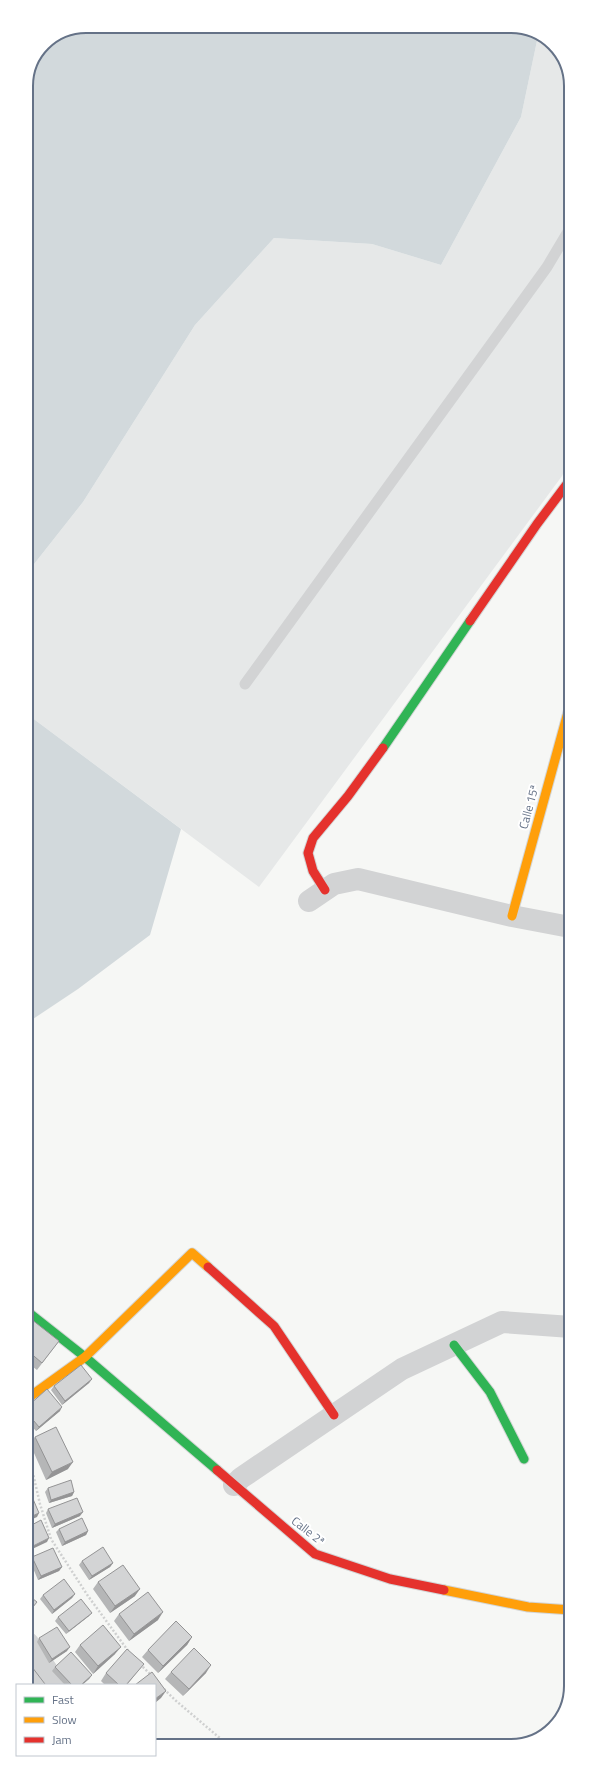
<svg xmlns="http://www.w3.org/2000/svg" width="597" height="1772" font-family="'Titillium Web',sans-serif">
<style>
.built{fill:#e6e8e8}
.water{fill:#d2d9dc}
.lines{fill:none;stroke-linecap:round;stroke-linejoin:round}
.fast-casing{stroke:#d3d5d5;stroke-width:11}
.slow-casing{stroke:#d3d5d5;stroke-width:11}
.jam-casing{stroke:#d3d5d5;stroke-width:11}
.path{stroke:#cfd0d0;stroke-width:2.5;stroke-dasharray:2 2;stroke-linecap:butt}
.lane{stroke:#d2d3d4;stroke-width:11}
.street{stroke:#d2d3d4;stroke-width:22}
.fast{stroke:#30b455;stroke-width:9}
.slow{stroke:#ff9f0a;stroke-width:9}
.jam{stroke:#e5322d;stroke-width:9}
.wall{fill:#b5b6b7}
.shaded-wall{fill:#949495}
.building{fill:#d3d4d5;stroke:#949495}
.labels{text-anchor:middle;stroke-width:4;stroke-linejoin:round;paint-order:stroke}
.street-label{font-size:12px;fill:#657287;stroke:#fff}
.rim{fill:none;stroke:#657287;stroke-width:2}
</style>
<rect width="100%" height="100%" fill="#f6f7f5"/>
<path class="built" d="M538 36 550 41 569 71V462L562 476 259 887 27 714V573L83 502 195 325 274 238 372 244 441 265 521 117Z"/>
<path class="water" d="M86 26H515L538 36 521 117 441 265 372 244 274 238 195 325 83 502 27 573 26 82 44 43Z
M27 714 181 829 150 935 78 989 27 1023Z"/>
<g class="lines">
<g class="fast-casing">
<path id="fast" d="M383 748 470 621
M28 1312 85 1357 217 1470
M454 1345 490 1392 524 1459"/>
</g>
<g class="slow-casing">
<path id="slow" d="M512 916 570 705
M28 1398 85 1357 192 1253 208 1267
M444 1590 528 1607 571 1610"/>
</g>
<g class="jam-casing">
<path id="jam" d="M470 621 537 524 570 480
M325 890 313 871 308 853 313 838 348 796 383 748
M208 1267 274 1326 334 1415
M217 1470 315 1554 390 1579 444 1590"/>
</g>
<path class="path" d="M28 1452 40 1504 51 1539 88 1596 129 1652
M140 1664 152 1676
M164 1689 175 1700 228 1745"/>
<path class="lane" d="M245 684 547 267 569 230"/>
<path class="street" d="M309 901 334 884 358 879 512 916 570 927
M234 1485 241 1478 402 1369 502 1322 571 1327
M28 1643 57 1685"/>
<use href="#fast" class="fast"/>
<use href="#slow" class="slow"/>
<use href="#jam" class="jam"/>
</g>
<path class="wall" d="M28 1322 59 1341 37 1370 28 1363Z
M92 1379 89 1383 62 1405 51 1390 54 1386Z
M28 1406 60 1411 36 1431 28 1422Z
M35 1437 68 1469 46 1480 30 1444Z
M48 1488 74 1492 72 1496 49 1503 45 1492Z
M48 1509 80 1516 52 1528 46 1513Z
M59 1529 88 1531 86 1535 62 1546 56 1532Z
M32 1557 62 1567 59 1571 38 1580 30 1561Z
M82 1561 113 1563 110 1567 89 1580 79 1565Z
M98 1582 135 1596 110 1613 93 1589Z
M75 1594 72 1598 52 1614 40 1599 43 1595Z
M119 1614 158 1620 129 1641 114 1621Z
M89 1616 66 1634 55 1621 58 1617Z
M192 1637 187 1645 158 1673 142 1657 148 1650Z
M39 1638 67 1651 49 1663 37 1642Z
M80 1645 115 1654 93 1674 75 1652Z
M144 1664 138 1671 127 1685H105L101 1681 106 1673Z
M55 1667 92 1675 89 1679 82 1685H65L52 1671Z
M171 1672 206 1673 183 1696 165 1679Z"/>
<path class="shaded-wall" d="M92 1379 89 1383 62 1405 65 1401Z
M62 1407 60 1411 36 1431 39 1427Z
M73 1462 68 1469 46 1480 52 1472Z
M74 1492 72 1496 49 1503 51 1500Z
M83 1512 80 1516 52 1528 55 1524Z
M39 1513 37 1517 28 1521V1518Z
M88 1531 86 1535 62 1546 65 1542Z
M49 1538 47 1542 28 1551 29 1548Z
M113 1563 110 1567 89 1580 92 1576Z
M62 1567 59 1571 38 1580 41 1576Z
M140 1589 135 1596 110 1613 115 1606Z
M75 1594 72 1598 52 1614 54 1610Z
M163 1612 158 1620 129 1641 134 1634Z
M92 1613 89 1616 66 1634 69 1631Z
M192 1637 187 1645 158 1673 163 1666Z
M70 1647 67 1651 49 1663 52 1659Z
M121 1647 115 1654 93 1674 98 1666Z
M211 1665 206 1673 183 1696 189 1689Z
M92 1675 89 1679 82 1685H81Z
M166 1691 161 1698 155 1703V1699Z"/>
<path class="building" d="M31 1319 59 1341 42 1363 28 1351V1322Z
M81 1365 92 1379 65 1401 54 1386Z
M47 1389 62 1407 39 1427 28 1414V1406Z
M56 1427 73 1462 52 1472 35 1437Z
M28 1475 30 1479 28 1481Z
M71 1480 74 1492 51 1500 48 1488Z
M30 1492 39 1513 28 1518V1493Z
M77 1498 83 1512 55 1524 48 1509Z
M82 1518 88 1531 65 1542 59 1529Z
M41 1520 49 1538 29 1548 28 1544V1527Z
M103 1547 113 1563 92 1576 82 1561Z
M53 1548 62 1567 41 1576 32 1557Z
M123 1565 140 1589 115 1606 98 1582Z
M64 1579 75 1594 54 1610 43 1595Z
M148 1592 163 1612 134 1634 119 1614Z
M28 1595 37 1602 28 1613Z
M81 1599 92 1613 69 1631 58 1617Z
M176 1621 192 1637 163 1666 148 1650Z
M103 1625 121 1647 98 1666 80 1645Z
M57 1627 70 1647 52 1659 39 1638Z
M194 1648 211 1665 189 1689 171 1672Z
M127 1649 144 1664 126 1685H119L106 1673Z
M71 1652 92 1675 81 1685H72L55 1667Z
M32 1667 45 1684V1685H28V1670Z
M152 1672 166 1691 155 1699V1685H135Z"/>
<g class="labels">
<g class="street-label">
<text transform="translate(529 807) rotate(-75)" y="4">Calle 15ª</text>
<text transform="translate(308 1531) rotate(38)" y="4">Calle 2ª</text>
</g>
</g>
<path d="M0 0H597V1772H0ZM86 33H511A53 53 0 0 1 564 86V1686A53 53 0 0 1 511 1739H86A53 53 0 0 1 33 1686V86A53 53 0 0 1 86 33Z" fill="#fff" fill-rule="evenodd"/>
<path class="rim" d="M86 33H511A53 53 0 0 1 564 86V1686A53 53 0 0 1 511 1739H86A53 53 0 0 1 33 1686V86A53 53 0 0 1 86 33Z"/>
<rect x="16" y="1684" width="140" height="72" fill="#ffffff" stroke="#c1c7cf"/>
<rect x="24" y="1697" width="20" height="6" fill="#30b455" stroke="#c1c7cf"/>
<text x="52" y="1704" font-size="12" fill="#657287">Fast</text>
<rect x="24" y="1717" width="20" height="6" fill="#ff9f0a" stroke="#c1c7cf"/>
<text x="52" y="1724" font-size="12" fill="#657287">Slow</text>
<rect x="24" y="1737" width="20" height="6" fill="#e5322d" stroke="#c1c7cf"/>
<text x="52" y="1744" font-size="12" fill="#657287">Jam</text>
</svg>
